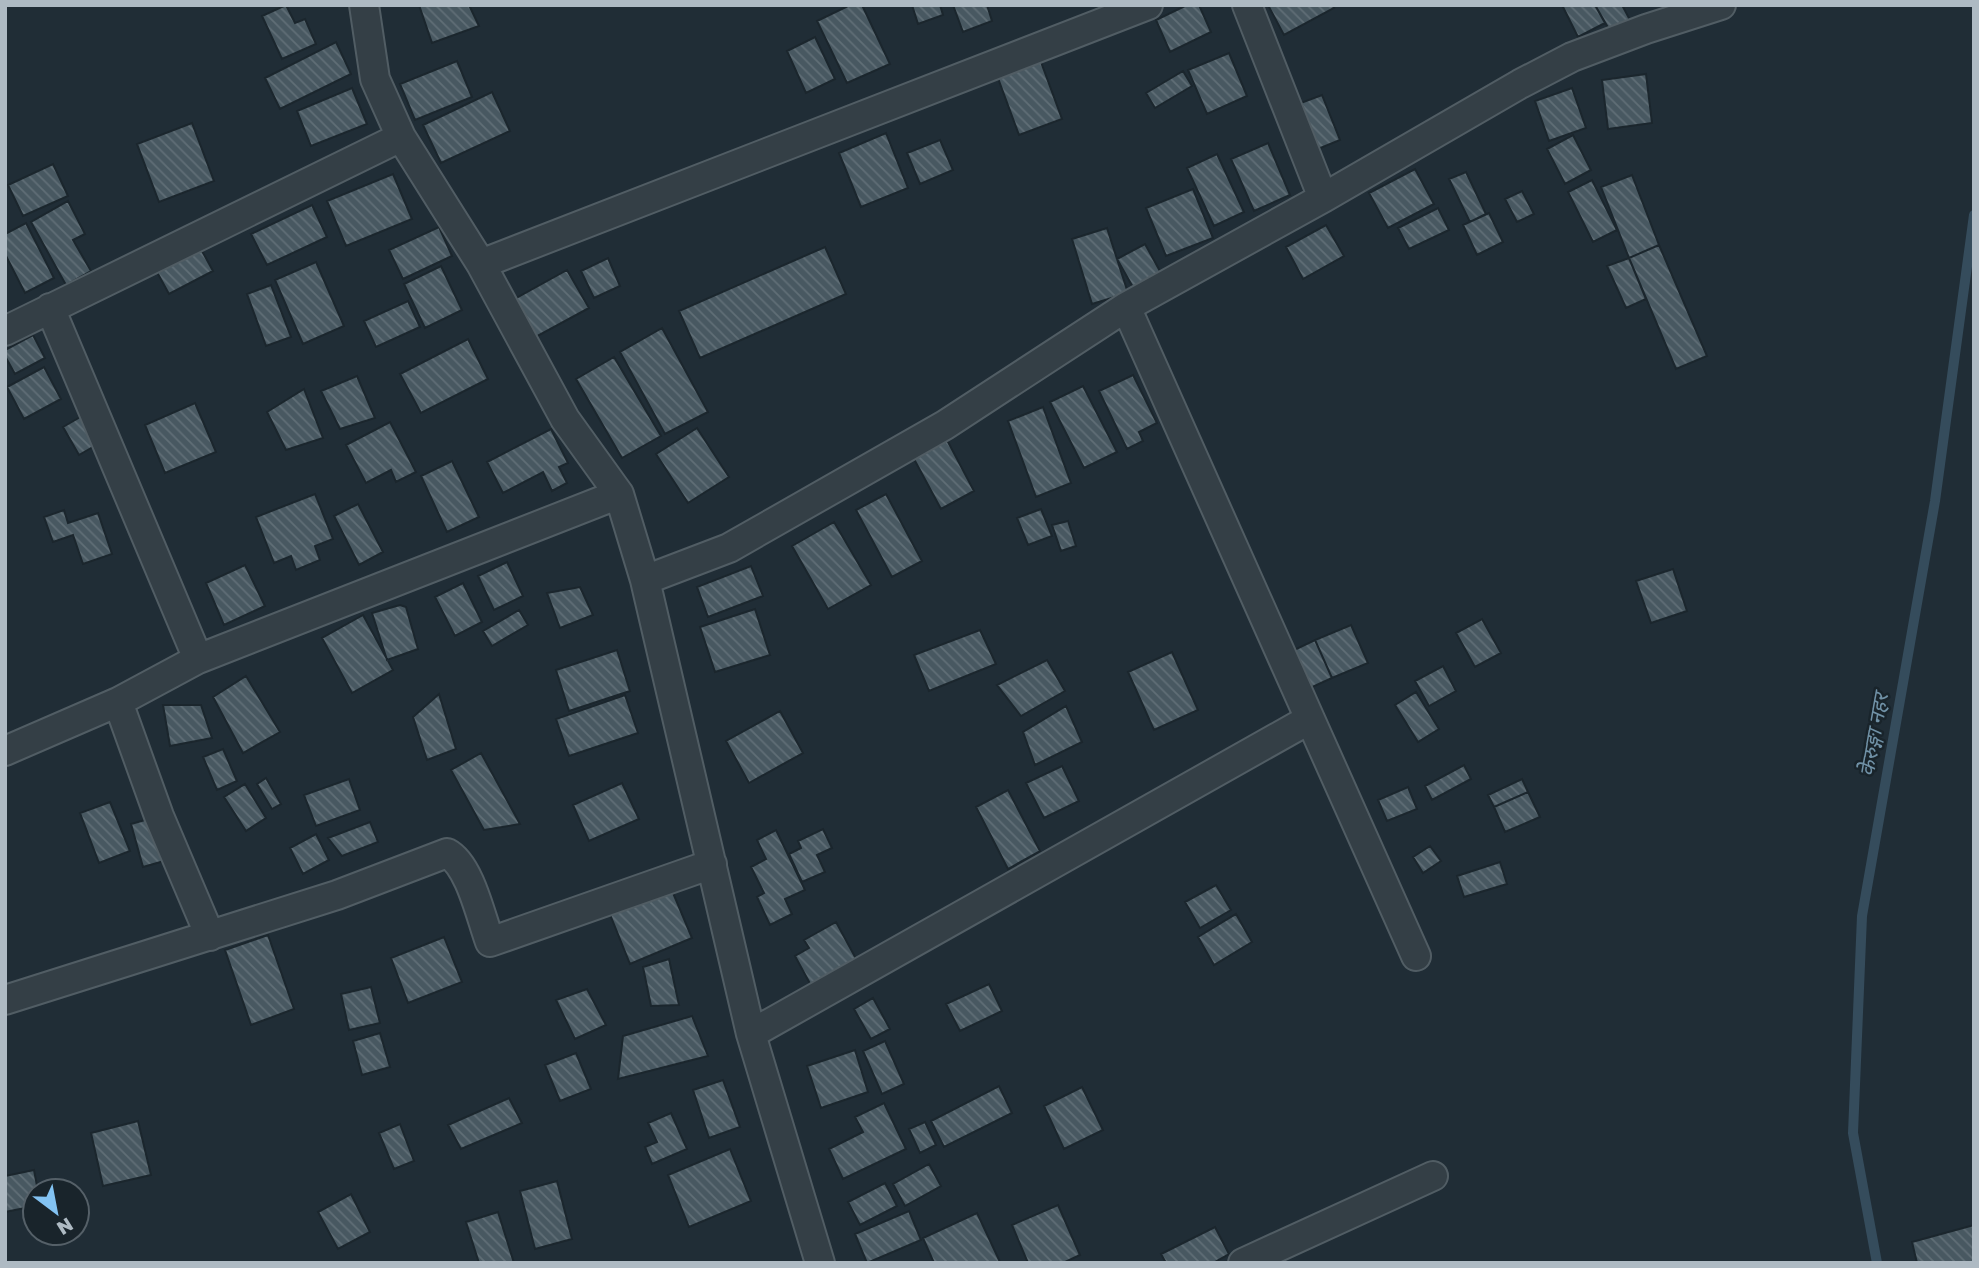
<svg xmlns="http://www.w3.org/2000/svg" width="1979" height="1268" font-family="'Golos Text','Noto Sans Devanagari',sans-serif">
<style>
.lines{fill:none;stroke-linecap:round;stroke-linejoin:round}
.stream{stroke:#354c5c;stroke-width:10}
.building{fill:url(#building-back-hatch);stroke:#1b262d;stroke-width:2}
.minor-casing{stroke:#515d64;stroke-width:32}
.minor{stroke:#343f46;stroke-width:28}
.labels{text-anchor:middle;stroke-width:5;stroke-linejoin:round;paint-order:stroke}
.water-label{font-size:21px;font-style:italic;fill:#7091a6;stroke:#19242b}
</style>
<defs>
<pattern id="building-back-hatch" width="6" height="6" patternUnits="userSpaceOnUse" patternTransform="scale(1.75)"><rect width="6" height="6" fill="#485861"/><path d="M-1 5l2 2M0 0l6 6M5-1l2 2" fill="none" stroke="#606e76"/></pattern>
</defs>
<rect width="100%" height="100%" fill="#202d36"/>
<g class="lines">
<path class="stream" d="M1877 1263 1853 1133 1862 916 1935 501 1974 215"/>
</g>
<path class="building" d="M286 5 295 23 305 19 316 44 282 59 262 16Z
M419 5H469L479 26 432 43Z
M850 5H862L890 64 847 83 817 21Z
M912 5H940L943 15 918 24Z
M953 5H987L992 21 963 32Z
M1187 5H1199L1211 32 1170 52 1156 20Z
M1268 5H1332L1334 8 1284 35Z
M1562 5H1595L1605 23 1578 37Z
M1595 5H1622L1630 20 1610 31Z
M815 37 835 79 806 93 787 51Z
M336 42 351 74 280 109 265 78Z
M1229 53 1247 96 1207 114 1188 70Z
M1038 54 1062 119 1019 135 995 70Z
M457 61 472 97 415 120 400 84Z
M1183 71 1192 86 1155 108 1146 93Z
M1646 74 1652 123 1608 129 1602 80Z
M352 88 367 124 311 146 297 111Z
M1572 88 1586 128 1549 141 1535 101Z
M492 92 510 131 441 163 423 125Z
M1322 95 1340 140 1318 149 1298 104Z
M192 123 214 181 159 202 137 144Z
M886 133 908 188 861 207 839 153Z
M1573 135 1591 170 1565 184 1547 149Z
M940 140 953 170 920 184 907 153Z
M1268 143 1290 195 1254 211 1231 159Z
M1217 154 1244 212 1214 226 1187 168Z
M53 164 68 196 23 216 8 185Z
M1415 169 1434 204 1388 228 1369 193Z
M1466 172 1486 214 1470 222 1449 179Z
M393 174 412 219 346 246 327 201Z
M1632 175 1659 245 1629 258 1601 187Z
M1592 180 1617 230 1593 242 1568 192Z
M1193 189 1213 238 1166 256 1146 208Z
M1522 191 1534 214 1517 222 1505 199Z
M68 201 85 234 73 240 91 271 66 285 31 222Z
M312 205 327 237 267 265 251 234Z
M1438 208 1449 230 1409 249 1398 228Z
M1489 213 1503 242 1477 255 1463 225Z
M26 223 54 278 25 293 5 254V234Z
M1326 225 1344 256 1303 279 1286 247Z
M439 227 452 256 403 279 389 250Z
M1107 228 1128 293 1092 304 1072 239Z
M196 240 213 271 169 294 152 263Z
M1145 244 1161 273 1134 289 1117 259Z
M1659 245 1707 356 1676 369 1629 258Z
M825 247 846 294 700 358 679 311Z
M608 258 620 286 594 298 581 271Z
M1629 258 1646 299 1626 308 1607 266Z
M316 262 344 326 303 344 275 280Z
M441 266 462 310 425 328 404 284Z
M567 270 589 308 532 339 511 301Z
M271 285 291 337 266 346 247 294Z
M408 301 420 327 376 347 364 321Z
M662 328 708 412 665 434 620 352Z
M33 335 45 358 15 374 5 356V350Z
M468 339 488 379 421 413 400 374Z
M614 357 661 436 622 458 576 379Z
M44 367 61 399 24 419 7 387Z
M1133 375 1157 423 1139 432 1143 441 1127 449 1099 391Z
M357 376 375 418 340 429 321 391Z
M1083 386 1117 452 1084 468 1050 402Z
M304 389 323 438 286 450 267 412Z
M195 403 216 452 165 473 145 425Z
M1043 407 1071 483 1036 497 1008 421Z
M82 416 98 444 79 455 63 427Z
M390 422 416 472 396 482 391 470 366 483 346 445Z
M697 428 729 477 688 503 656 454Z
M551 429 568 463 559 467 567 483 552 491 543 472 503 493 487 462Z
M947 440 974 491 941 509 914 459Z
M452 461 479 517 447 532 421 476Z
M315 494 333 539 315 546 320 560 296 570 291 556 274 563 256 517Z
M886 494 922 561 892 577 856 510Z
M358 504 383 552 359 565 334 516Z
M1041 509 1052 536 1028 545 1017 518Z
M64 510 68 523 98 513 112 554 83 564 73 535 53 542 44 517Z
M1068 521 1076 546 1061 551 1052 525Z
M834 522 871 585 828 609 792 546Z
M507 562 523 596 494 610 478 576Z
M245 565 265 606 224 625 206 583Z
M751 566 763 596 708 617 697 587Z
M1673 569 1687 611 1651 623 1636 581Z
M463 583 482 622 455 636 435 597Z
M580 587 593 615 560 628 547 593Z
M400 605 406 607 418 649 387 660 372 613Z
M755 609 770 655 715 672 700 627Z
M519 610 528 625 492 646 483 631Z
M363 615 393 670 352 693 322 638Z
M1482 619 1501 653 1475 667 1456 633Z
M1351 625 1368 663 1332 678 1315 640Z
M980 630 996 664 929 691 914 655Z
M1315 640 1332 678 1308 689 1292 651Z
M617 650 630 691 569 711 556 670Z
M1172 652 1198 710 1154 730 1128 672Z
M1047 660 1065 691 1021 716 997 685Z
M1443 666 1456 691 1429 706 1415 681Z
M246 676 280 732 243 753 213 697Z
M1416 692 1439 729 1418 742 1395 705Z
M439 694 456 749 427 760 413 717Z
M625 695 638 733 569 756 556 719Z
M163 705H201L212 738 170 746Z
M1066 706 1082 742 1035 765 1023 732Z
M780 711 803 753 749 783 726 741Z
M223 749 237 781 217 790 203 757Z
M481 753 520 824 484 830 451 770Z
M1464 765 1471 779 1432 800 1425 786Z
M1062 766 1079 801 1044 818 1026 783Z
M266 778 281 804 272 809 257 784Z
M349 779 360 810 316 826 304 795Z
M1522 779 1528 792 1494 807 1488 795Z
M622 783 639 819 589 841 573 805Z
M245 784 266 818 246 831 224 797Z
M1408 787 1417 809 1387 821 1378 800Z
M1008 790 1040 851 1008 869 976 807Z
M1528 792 1540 817 1505 832 1494 807Z
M110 802 130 851 99 863 80 813Z
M159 816 171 859 143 867 131 824Z
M370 822 378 842 342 856 328 838Z
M823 829 832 848 817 855 825 872 802 882 789 854 801 848 798 841Z
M776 830 805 890 785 899 792 914 770 925 757 897 764 893 751 867 766 859 757 840Z
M316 834 329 860 303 874 290 848Z
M1430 846 1441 861 1423 873 1413 857Z
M1500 862 1507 884 1464 897 1457 876Z
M668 881 692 938 630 964 607 907Z
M1216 885 1231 910 1200 928 1185 902Z
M1236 914 1252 942 1214 965 1198 937Z
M836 922 860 966 814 991 795 956 809 948 804 940Z
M268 935 294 1009 251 1025 225 950Z
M444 937 462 982 408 1003 391 958Z
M669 959 679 1005 651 1006 643 967Z
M989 984 1002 1011 960 1031 946 1004Z
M371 987 380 1023 349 1030 341 994Z
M587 989 606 1025 575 1039 556 1000Z
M873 998 890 1029 871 1039 854 1009Z
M692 1016 708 1056 618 1079 623 1036Z
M380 1033 390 1067 362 1075 353 1041Z
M885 1041 904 1084 882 1094 863 1051Z
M855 1050 868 1092 821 1108 807 1066Z
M576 1053 591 1089 560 1101 545 1065Z
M723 1080 740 1127 709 1138 693 1090Z
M999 1086 1012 1113 944 1147 931 1121Z
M1082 1087 1103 1130 1064 1149 1044 1106Z
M509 1098 522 1123 461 1149 448 1125Z
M884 1103 906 1149 843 1179 829 1149 863 1132 855 1117Z
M671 1113 687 1149 652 1164 645 1147 657 1142 648 1123Z
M138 1121 151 1175 103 1186 91 1133Z
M925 1122 936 1145 920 1153 909 1129Z
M400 1124 414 1161 394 1169 379 1133Z
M730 1149 751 1201 689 1227 668 1175Z
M929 1164 941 1186 905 1206 893 1184Z
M34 1170 38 1191H35V1206L5 1212V1176Z
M557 1181 572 1239 535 1249 520 1191Z
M885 1183 897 1206 860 1225 848 1202Z
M351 1194 370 1232 338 1249 318 1212Z
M1058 1205 1080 1255 1063 1263H1028L1012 1225Z
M909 1211 921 1240 867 1263 855 1234Z
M498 1212 514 1263H479L466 1222Z
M977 1213 1000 1262 934 1263 923 1238Z
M1974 1225V1263H1917L1912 1242Z
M1215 1227 1229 1254 1213 1263H1166L1161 1254Z"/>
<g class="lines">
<g class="minor-casing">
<path id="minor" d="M364 5 375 79 401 137 481 264 565 419 619 494 645 580 751 1034 820 1263
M1247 5 1323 198
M481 264 1148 5
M50 308 198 659
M5 331 401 137
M645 580 729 548 945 425 1126 307 1323 198 1520 84 1572 57 1646 29 1721 5
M1310 719 1416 956
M5 751 118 702
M210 936 159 816 118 702 198 659 619 494
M5 1000 337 895 447 853C470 865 481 918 490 942L712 864
M751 1034 1310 719 1126 307
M1243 1263 1433 1176"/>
</g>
<use href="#minor" class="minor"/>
</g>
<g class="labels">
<g class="water-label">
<text transform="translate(1874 735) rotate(-80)" y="7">केेरुङ्गा नहर</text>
</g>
</g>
<rect width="1979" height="1268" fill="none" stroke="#aebac3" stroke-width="14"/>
<g transform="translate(56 1212) rotate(148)"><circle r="33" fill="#19242b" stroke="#556068" stroke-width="2"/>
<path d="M0-5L12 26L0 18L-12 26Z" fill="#83c3f3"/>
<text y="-10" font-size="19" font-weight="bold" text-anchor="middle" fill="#aebac3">N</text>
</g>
</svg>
